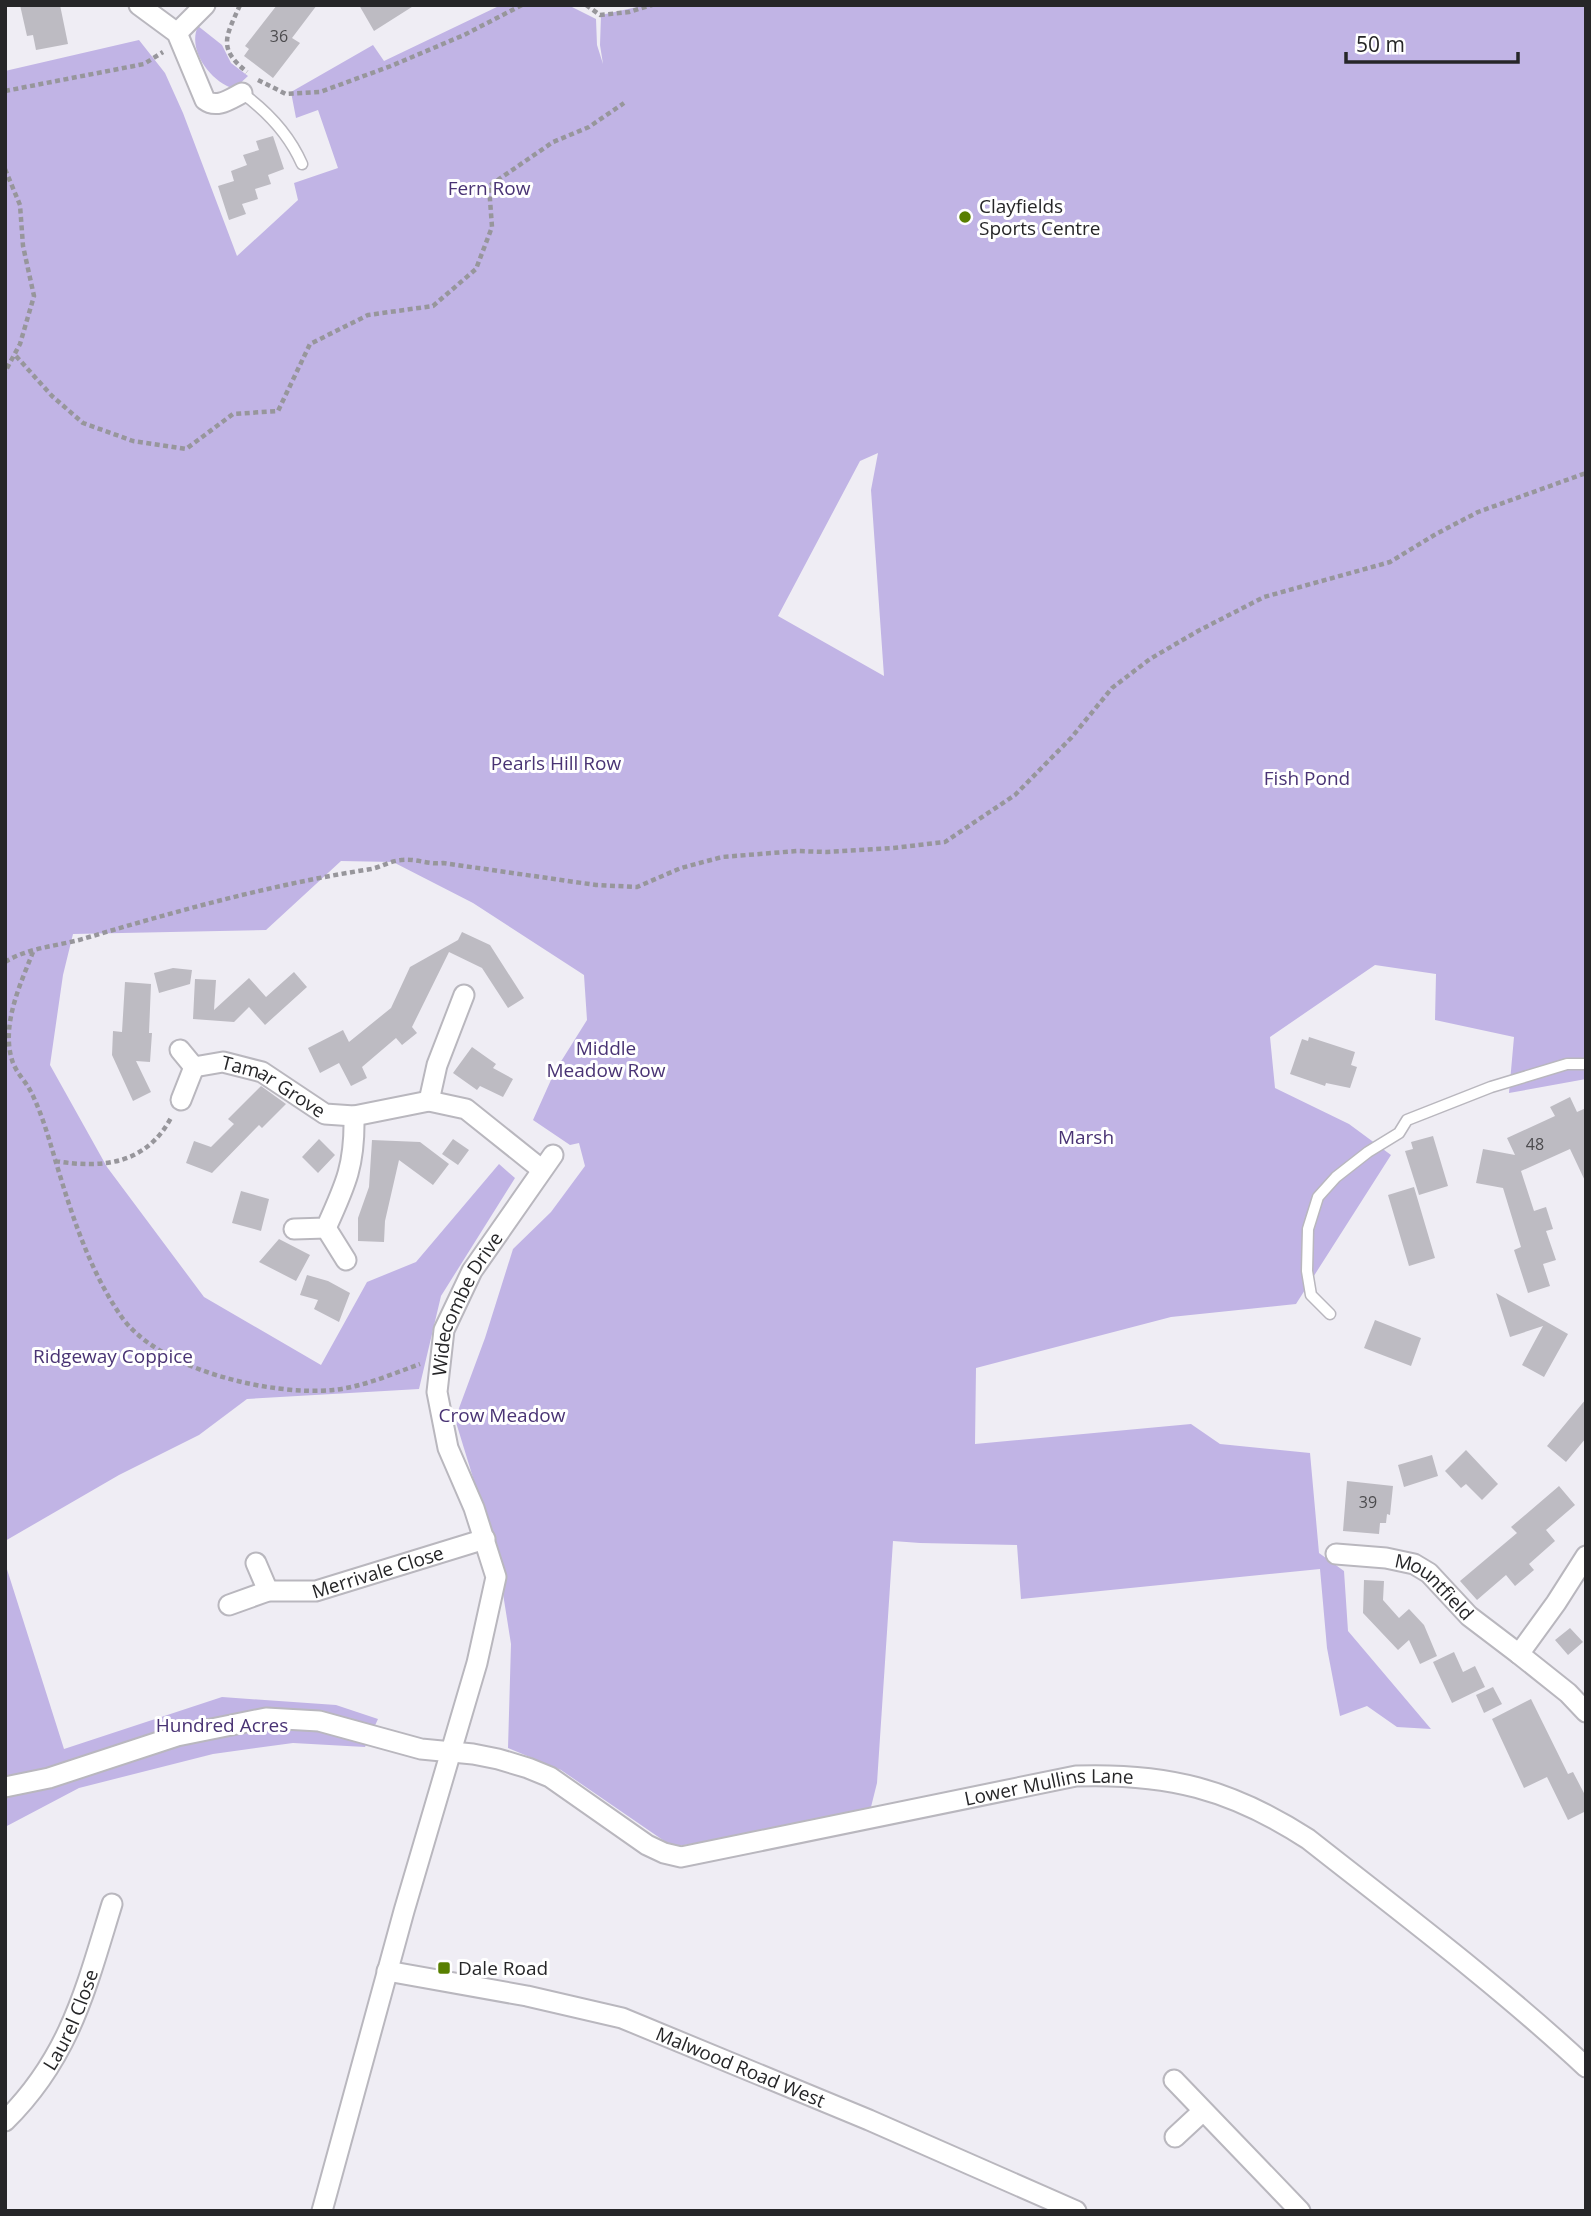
<svg xmlns="http://www.w3.org/2000/svg" width="1591" height="2216" font-family="'Open Sans',sans-serif">
<style>
.green{fill:#c1b4e5;fill-rule:evenodd}
.building{fill:#bdbbc2}
.lines{fill:none;stroke-linecap:round;stroke-linejoin:round}
.service-casing{stroke:#b9b7be;stroke-width:13}
.minor-casing{stroke:#b9b7be;stroke-width:23}
.path{stroke:#97969b;stroke-width:4.5;stroke-dasharray:5 3.5;stroke-linecap:butt}
.service{stroke:#fff;stroke-width:10}
.minor{stroke:#fff;stroke-width:19}
.poi-dot{fill:#587f00;stroke:#fff;stroke-width:2.5}
.labels{text-anchor:middle;stroke-width:6;stroke-linejoin:round;paint-order:stroke}
.number-label{font-size:16px;fill:#4c4b4e}
.park-label{font-size:19px;fill:#493374;stroke:#fff}
.poi-label{font-size:19px;fill:#262628;stroke:#fff;text-anchor:start}
.street-label{font-size:19px;fill:#262628;stroke:#fff}
</style>
<rect width="100%" height="100%" fill="#efedf4"/>
<path class="green" d="M501 5H568L596 19 597 45 603 64 600 45 601 15 646 5H1586V1079L1509 1093 1514 1037 1435 1020 1436 974 1375 965 1270 1037 1275 1088 1349 1124 1391 1155 1296 1304 1171 1317 976 1368 975 1444 1191 1424 1220 1444 1310 1453 1319 1553 1344 1571 1348 1631 1431 1729 1397 1727 1367 1706 1340 1716 1327 1648 1320 1569 1021 1599 1017 1545 920 1543 893 1541 877 1783 871 1807 779 1828 673 1847 561 1770 508 1748 511 1644 497 1556 455 1419 485 1338 513 1249 551 1212 585 1166 579 1143 570 1145 533 1120 555 1071 587 1020 584 975 473 903 393 862 341 861 266 930 73 934 63 975 50 1065 107 1167 204 1297 321 1365 367 1282 416 1262 499 1164 515 1178 441 1296 419 1389 247 1399 199 1435 119 1475 5 1541V71L139 40 165 73 183 113 237 256 298 200 294 183 338 168 318 110 296 118 291 92 373 45 384 61ZM878 453 871 490 884 676 778 616 860 461Z
M198 26 222 45 231 63 248 76 234 89C210 81 187 50 198 26Z
M5 1563 64 1749 222 1697 336 1705 378 1719 365 1747 293 1743 213 1754 79 1788 5 1827Z"/>
<path class="building" d="M20 5H60L68 44 36 50 33 35 27 36Z
M277 5H317L292 38 300 43 273 78 244 56 249 49 245 46Z
M359 5H415L374 31Z
M273 136 284 169 268 175 271 184 255 189 258 199 242 204 246 214 229 220 218 186 234 181 231 171 247 165 243 155 259 150 256 141Z
M462 932 490 945 524 998 508 1008 482 968 449 952 412 1027 417 1033 402 1045 396 1038 362 1067 367 1078 351 1086 339 1063 320 1073 308 1048 343 1030 349 1042 391 1008 410 967 458 940Z
M173 968 192 970 190 984 159 993 154 973Z
M294 972 307 987 265 1025 249 1007 234 1022 193 1019 195 979 216 980 214 1010 249 978 266 997Z
M125 982 151 984 149 1033H152L150 1062 136 1061 151 1092 133 1101 112 1055 113 1031 122 1032Z
M1309 1037 1355 1052 1351 1065 1357 1067 1350 1088 1326 1083 1325 1086 1290 1074 1302 1039 1308 1041Z
M472 1047 496 1064 493 1068 513 1079 503 1097 480 1086 477 1090 453 1073Z
M261 1086 286 1104 262 1128 259 1125 212 1173 186 1163 194 1141 211 1147 234 1124 228 1119Z
M1570 1097 1577 1112 1586 1108V1183L1570 1149 1521 1171 1534 1211 1546 1207 1553 1229 1546 1231 1556 1260 1543 1264 1550 1286 1528 1293 1514 1250 1521 1247 1503 1188 1476 1183 1483 1149 1515 1155 1507 1138 1555 1116 1550 1107Z
M1433 1136 1448 1186 1419 1195 1405 1151 1413 1149 1411 1142Z
M319 1139 335 1155 318 1173 302 1157Z
M453 1139 469 1150 458 1165 442 1154Z
M372 1140 420 1142 449 1164 433 1185 399 1160 385 1221 384 1242 358 1241V1218L369 1187Z
M1414 1187 1435 1258 1409 1266 1388 1195Z
M241 1191 269 1199 261 1231 232 1223Z
M279 1239 310 1255 296 1281 259 1262Z
M307 1275 328 1281 350 1293 339 1322 314 1309 318 1300 300 1295Z
M1496 1293 1568 1334 1544 1377 1522 1365 1543 1326 1510 1337Z
M1375 1320 1421 1338 1411 1366 1364 1348Z
M1586 1399V1438L1566 1462 1547 1446Z
M1466 1450 1498 1484 1482 1500 1466 1484 1461 1488 1445 1471Z
M1432 1455 1438 1476 1404 1487 1398 1465Z
M1347 1481 1393 1486 1390 1515 1387 1514 1386 1523H1380L1379 1534 1343 1531Z
M1559 1486 1575 1505 1546 1530 1555 1541 1529 1564 1534 1570 1515 1586 1506 1575 1477 1600 1460 1581 1517 1533 1511 1527Z
M1364 1580 1384 1581 1383 1600 1399 1618 1409 1609 1424 1625 1437 1656 1420 1664 1409 1640 1398 1650 1363 1613Z
M1570 1628 1583 1642 1568 1655 1555 1640Z
M1454 1652 1463 1672 1475 1666 1485 1687 1452 1703 1433 1662Z
M1493 1687 1502 1704 1484 1713 1476 1695Z
M1531 1699 1568 1774 1573 1772 1586 1797V1811L1568 1820 1547 1777 1524 1788 1492 1719Z"/>
<g class="lines">
<g class="service-casing">
<path id="service" d="M242 93C268 112 289 134 302 164
M1330 1314 1311 1295 1307 1271 1308 1229 1318 1197 1336 1177 1368 1152 1399 1133 1407 1120 1491 1087 1567 1064H1586"/>
</g>
<g class="minor-casing">
<g id="minor">
<path d="M139 5 177 33 205 100C217 109 230 99 242 93"/>
<path d="M177 33 205 5"/>
<path id="s1" d="M180 1050 194 1067 223 1062 262 1072 325 1114 354 1116"/>
<path d="M181 1100 194 1067"/>
<path d="M429 1101 437 1065 464 995"/>
<path d="M326 1228 346 1260"/>
<path d="M294 1229 326 1228C346 1184 355 1165 354 1116L429 1101 466 1109 541 1169"/>
<path id="s2" d="M1336 1554 1386 1558 1414 1564 1429 1573 1469 1616 1519 1654"/>
<path d="M1586 1556 1556 1603 1519 1654 1568 1693 1586 1712"/>
<path d="M256 1563 268 1591"/>
<path id="s3" d="M229 1605 268 1591H316L485 1539"/>
<path id="s4" d="M5 1787 49 1778 177 1736 266 1718 319 1721 421 1749 473 1754 498 1759 528 1768 550 1777 647 1845 664 1853 681 1857 1076 1776C1167 1773 1231 1789 1308 1839 1402 1913 1498 1985 1586 2067"/>
<path id="s5" d="M387 1971 527 1996 622 2018 869 2120 1076 2211"/>
<path d="M1174 2080 1300 2211"/>
<path id="s6" d="M5 2121C70 2057 86 1988 112 1904"/>
<path d="M1175 2137 1203 2111"/>
<path id="s7" d="M322 2211 404 1911 477 1663 496 1577 474 1508 448 1448 437 1392 444 1330 472 1271 553 1155"/>
</g>
</g>
<path class="path" d="M240 5C226 37 217 48 247 72
M586 5 600 15 629 12 652 5
M258 80 286 94 320 92 391 66 464 35 522 5
M5 91 144 64 163 52
M5 169 20 205 23 246 34 296 20 344 5 372
M16 356 52 396 83 423 133 441 186 449 233 414 278 411 310 344 368 315 433 306 476 269 492 227 489 186 553 142 589 127 624 103
M33 952C20 985 0 1027 13 1063 17 1073 25 1081 30 1090 38 1105 44 1123 49 1139 67 1199 85 1264 121 1316 158 1370 271 1396 333 1390 363 1387 392 1374 420 1364
M5 962C29 947 60 946 86 938 180 910 274 884 371 869 381 867 390 861 401 860 416 858 428 865 443 863L596 885 637 887 681 868 722 857 797 851 827 852 893 848 945 842 1015 795 1071 738 1112 688 1150 659 1198 631 1264 597 1390 562 1436 534 1478 512 1586 473
M55 1161C104 1169 147 1164 172 1116"/>
<use href="#service" class="service"/>
<use href="#minor" class="minor"/>
</g>
<g class="poi-dot">
<circle cx="965" cy="217" r="7"/>
<rect x="437" y="1961" width="14" height="14" rx="3.5"/>
</g>
<g class="labels">
<g class="number-label">
<text x="279" y="42">36</text>
<text x="1535" y="1150">48</text>
<text x="1368" y="1508">39</text>
</g>
<g class="park-label">
<text x="489" y="195">Fern Row</text>
<text x="556" y="770">Pearls Hill Row</text>
<text x="1307" y="785">Fish Pond</text>
<text x="606" y="1055">Middle<tspan x="606" dy="22">Meadow Row</tspan></text>
<text x="1086" y="1144">Marsh</text>
<text x="113" y="1363">Ridgeway Coppice</text>
<text x="502" y="1422">Crow Meadow</text>
<text x="222" y="1732">Hundred Acres</text>
</g>
<g class="poi-label">
<text x="979" y="213">Clayfields<tspan x="979" dy="22">Sports Centre</tspan></text>
<text x="458" y="1975">Dale Road</text>
</g>
<g class="street-label">
<text dy="7" stroke="none"><textPath href="#s1" startOffset="108">Tamar Grove</textPath></text>
<text dy="7" stroke="none"><textPath href="#s7" startOffset="947">Widecombe Drive</textPath></text>
<text dy="7" stroke="none"><textPath href="#s3" startOffset="154">Merrivale Close</textPath></text>
<text dy="7" stroke="none"><textPath href="#s2" startOffset="108">Mountfield</textPath></text>
<text dy="7" stroke="none"><textPath href="#s4" startOffset="1092">Lower Mullins Lane</textPath></text>
<text dy="7" stroke="none"><textPath href="#s6" startOffset="122">Laurel Close</textPath></text>
<text dy="7" stroke="none"><textPath href="#s5" startOffset="368">Malwood Road West</textPath></text>
</g>
</g>
<rect width="1591" height="2216" fill="none" stroke="#262628" stroke-width="14"/>
<path d="M1346 52v10h172v-10" fill="none" stroke="#262628" stroke-width="3.5"/>
<text x="1356" y="52" font-size="21" fill="#262628" stroke="#ffffff" stroke-width="5" paint-order="stroke">50 m</text>
</svg>
